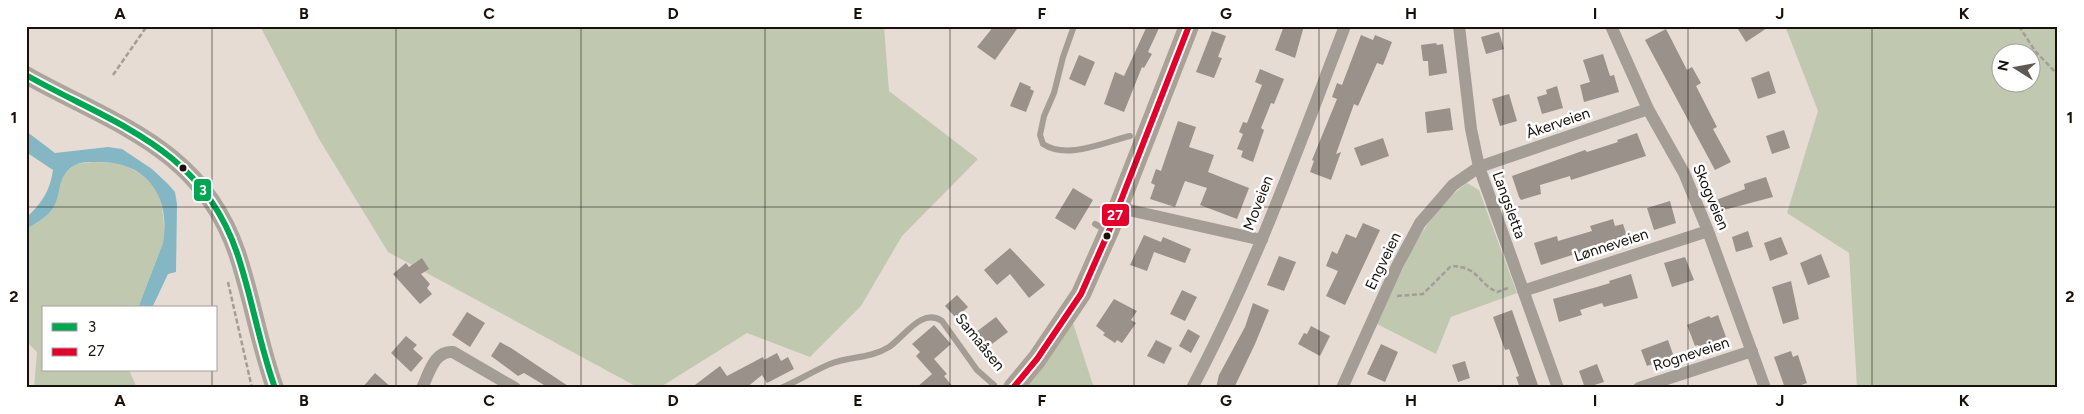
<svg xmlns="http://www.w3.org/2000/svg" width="2084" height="414" font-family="Figtree,sans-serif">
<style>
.green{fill:#c0c9b0;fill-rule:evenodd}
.water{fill:#84b7c3}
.building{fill:#99918a}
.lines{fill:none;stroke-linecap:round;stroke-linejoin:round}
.path{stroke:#a49d97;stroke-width:2.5;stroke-dasharray:5 2.5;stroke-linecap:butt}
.service{stroke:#a49d95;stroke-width:6}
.minor{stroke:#a49d95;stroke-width:12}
.secondary{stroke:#ada59c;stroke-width:18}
.trunk{stroke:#a9a096;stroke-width:20}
.bus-1-casing{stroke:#fff;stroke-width:10}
.bus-2-casing{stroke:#fff;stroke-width:10}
.bus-1{stroke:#00a651;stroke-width:6}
.bus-2{stroke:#e4002b;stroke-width:6}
.grid{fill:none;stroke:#18110c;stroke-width:1;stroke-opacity:0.55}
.bus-dot{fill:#18110c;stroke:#fff;stroke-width:2}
.labels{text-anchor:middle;stroke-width:5;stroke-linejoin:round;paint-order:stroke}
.street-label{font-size:15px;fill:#18110c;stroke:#fff}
.line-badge{stroke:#fff;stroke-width:2}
.badge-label{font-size:14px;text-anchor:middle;font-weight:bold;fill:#fff}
.neatline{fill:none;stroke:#18110c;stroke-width:2}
.grid-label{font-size:16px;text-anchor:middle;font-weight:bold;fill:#18110c}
</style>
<rect width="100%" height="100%" fill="#e7dcd3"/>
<path class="green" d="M260 26H884L889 91 978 159 902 236 861 306 810 357 747 333 659 388H639L388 252 319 139Z
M1785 26H2058V388H1857L1849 253 1787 213 1818 111ZM2032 52V82H2002V52Z
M93 162 122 163 152 181 160 197 163 215 165 232 163 243 138 308H44V370H129L137 388H34L37 352 26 341V229L38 222 63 175 76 164Z
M1467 183 1479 190 1517 293 1451 317 1436 354 1377 324C1401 274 1420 217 1467 183Z
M1073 323 1094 388H1026Z"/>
<path class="water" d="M26 131 55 153 108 147 122 149 152 169 169 185 175 192 177 204 176 272 168 274 152 308H138L163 243C171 198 148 163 102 162 94 162 82 161 75 165 55 177 63 192 53 208 47 217 35 224 26 229V218C42 203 50 191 53 170L26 152Z"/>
<path class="building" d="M994 26H1019L995 60 977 47Z
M1147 26H1160L1148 52 1152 54 1144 68 1142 67 1124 112 1104 104 1115 72 1124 76Z
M1284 26H1304L1295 58 1275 50Z
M1736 26H1770L1746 42Z
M1666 29 1687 70 1692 67 1701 83 1696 86 1717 127 1713 129 1731 162 1715 170 1645 40Z
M1212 31 1226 36 1218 57 1222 58 1214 78 1196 72Z
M1499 32 1504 49 1486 54 1481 37Z
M1361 35 1373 40 1375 35 1392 42 1383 65 1377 63 1358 106 1354 104 1336 154 1341 152 1331 180 1310 172 1314 161 1312 160 1337 99 1332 97 1337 83 1342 85Z
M1436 43 1437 45 1443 44 1447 73 1429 76 1428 61H1423L1421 45Z
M1603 54 1610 76 1614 75 1619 92 1584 102 1580 85 1590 82 1583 60Z
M1079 55 1095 62 1085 86 1069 79Z
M1260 69 1284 79 1274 104 1271 103 1261 128 1264 130 1253 162 1241 157 1243 151 1237 149 1243 134 1239 132 1243 122 1247 123 1262 85 1255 82Z
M1769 71 1776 93 1758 99 1751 78Z
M1020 82 1031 87 1030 89 1034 91 1026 112 1010 106Z
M1557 86 1563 108 1542 114 1537 97 1547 94 1546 90Z
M1509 94 1517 121 1500 126 1492 99Z
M1450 108 1453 130 1427 133 1425 112Z
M1178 121 1196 127 1189 147 1214 155 1208 172 1249 188 1237 219 1200 205 1207 188 1185 181 1175 207 1150 199 1155 185 1151 183 1156 169 1161 171Z
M1784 130 1790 148 1772 154 1766 136Z
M1637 133 1646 156 1571 180 1570 176 1540 185 1541 194 1521 200 1519 197 1512 176 1585 150 1587 152 1618 142 1617 140Z
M1383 138 1389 156 1361 166 1354 148Z
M1766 177 1773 197 1720 211 1716 200 1745 189 1744 184Z
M1073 188 1093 200 1075 230 1055 218Z
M1670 201 1676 223 1654 230 1647 208Z
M1613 219 1615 226 1623 224 1629 242 1599 251 1597 247 1541 265 1534 243 1557 236 1558 241 1592 231 1590 226Z
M1363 223 1380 230 1345 305 1326 296 1338 271 1326 266 1332 251 1337 254 1346 234 1356 238Z
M1748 231 1753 247 1736 252 1732 237Z
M1144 235 1161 242 1163 237 1191 249 1185 263 1154 252 1147 271 1130 265Z
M1781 237 1788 254 1770 261 1764 243Z
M1010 248 1045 285 1029 298 1010 274 997 285 984 270Z
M1821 254 1830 277 1808 285 1800 263Z
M1279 256 1296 262 1284 291 1267 285Z
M1685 257 1694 280 1672 287 1664 263Z
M422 258 429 269 421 274 430 284 427 288 432 294 420 304 393 274 406 263 409 267Z
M1631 274 1638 298 1604 307 1602 303 1580 310 1582 315 1559 322 1553 299 1597 287 1610 283 1609 281Z
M1791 281 1799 319 1783 324 1772 287Z
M1182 290 1197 297 1185 321 1170 314Z
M957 295 968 307 956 318 945 306Z
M1114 299 1137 311 1131 320 1136 323 1122 343 1117 340 1115 343 1103 335 1105 333 1096 326Z
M1253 303 1269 310 1255 344 1234 388H1216L1219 375 1245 327Z
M1512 310 1533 371 1539 388H1520L1516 377 1519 376 1509 349 1505 350 1493 317Z
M467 312 485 323 470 347 452 335Z
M1718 315 1726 337 1699 347 1698 345 1695 346 1687 325 1709 316 1711 318Z
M996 317 1008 332 984 350 972 335Z
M934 325 951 344 934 359 947 374 944 376 954 388H916L932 374 916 356 920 352 912 344Z
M1311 326 1330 336 1320 356 1298 344 1304 333 1307 334Z
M1188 329 1200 336 1191 353 1179 346Z
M406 336 417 345 413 349 423 358 411 372 391 353Z
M1156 340 1172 348 1164 364 1147 356Z
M1668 340 1674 357 1647 366 1641 350Z
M500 342 511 348 571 388H549L524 373 518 376 491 356Z
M1381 344 1398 352 1385 382 1367 374Z
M1791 351 1793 357 1798 355 1807 383 1793 388H1785L1774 357Z
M777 353 781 361 788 357 794 369 767 383 762 375 746 388H691L720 366 727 376 763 357 764 360Z
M1465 361 1470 378 1458 382 1452 365Z
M1597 364 1604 382 1585 388 1579 371Z
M375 373 392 388H362Z"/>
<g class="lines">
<path class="path" d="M2019 26 2035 51 2058 75
M113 75 147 26
M228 282 252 388
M1397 296 1423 294 1451 266C1480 267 1476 282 1497 292L1508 288"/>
<path class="service" d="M1074 26 1063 57 1054 93 1044 116 1040 135 1043 144C1067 160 1104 142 1130 136
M1095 224 1106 230
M781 388C798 381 813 371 830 364 849 356 870 359 889 347 904 337 922 307 942 321L977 370 994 385"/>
<path class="minor" d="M1459 26 1471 129 1479 167 1558 388
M1611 26 1648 109 1684 173 1708 231 1765 388
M1120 204 1129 210 1262 240
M1523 291 1708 231
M422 388C429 374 434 350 453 352L515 388
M1192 388C1254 272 1298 148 1345 26
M1342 388 1397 266 1420 223 1453 185 1479 167 1648 109
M1639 388 1752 351"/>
<path class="secondary" d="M26 75C113 124 201 147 237 253 252 297 259 344 275 388"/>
<path class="trunk" d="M1013 388 1037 359 1081 294 1109 231 1189 26"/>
<g class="bus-1-casing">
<path id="bus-1" d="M26 75C113 124 201 147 237 253 252 297 259 344 275 388"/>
</g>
<g class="bus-2-casing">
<path id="bus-2" d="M1013 388 1037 359 1081 294 1109 231 1189 26"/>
</g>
<use href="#bus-1" class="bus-1"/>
<use href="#bus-2" class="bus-2"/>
</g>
<path class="grid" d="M212 26V308M396 26V388M581 26V388M765 26V388M950 26V388M1134 26V388M1319 26V388M1503 26V388M1688 26V388M1872 26V388M26 207H2058M212 370V388"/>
<g class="bus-dot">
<circle cx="183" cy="168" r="4.5"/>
<circle cx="1107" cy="236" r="4.5"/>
</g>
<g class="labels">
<g class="street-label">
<text transform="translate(1558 123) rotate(-19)" y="5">Åkerveien</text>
<text transform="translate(1711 197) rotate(67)" y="5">Skogveien</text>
<text transform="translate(1258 203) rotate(-69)" y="5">Moveien</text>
<text transform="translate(1509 205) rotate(70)" y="5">Langsletta</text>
<text transform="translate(1611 245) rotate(-18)" y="5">Lønneveien</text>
<text transform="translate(1383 261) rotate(-64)" y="5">Engveien</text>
<text transform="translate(980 342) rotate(51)" y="5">Samaåsen</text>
<text transform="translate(1691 354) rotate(-18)" y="5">Rogneveien</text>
</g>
</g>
<g class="line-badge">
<rect x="193" y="178" width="19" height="24" rx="5" fill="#00a651"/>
<rect x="1101" y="203" width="29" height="24" rx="5" fill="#e4002b"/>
</g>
<g class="badge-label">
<text x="203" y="195">3</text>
<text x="1115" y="220">27</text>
</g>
<rect width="2084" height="414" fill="none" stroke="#ffffff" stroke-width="55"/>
<rect x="42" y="306" width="175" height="65" fill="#ffffff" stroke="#a3a09e"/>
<rect x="52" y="323" width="25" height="8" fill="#00a651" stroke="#a3a09e"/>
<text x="88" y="332" font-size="15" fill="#18110c">3</text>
<rect x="52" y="348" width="25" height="8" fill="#e4002b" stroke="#a3a09e"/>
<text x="88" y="356" font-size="15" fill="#18110c">27</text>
<g transform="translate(2016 68) rotate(281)"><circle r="24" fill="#ffffff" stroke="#a3a09e"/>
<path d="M0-4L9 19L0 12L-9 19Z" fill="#605852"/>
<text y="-8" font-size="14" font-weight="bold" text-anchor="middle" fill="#18110c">N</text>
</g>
<rect x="28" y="28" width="2028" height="358" class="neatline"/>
<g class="grid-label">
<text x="120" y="19">A</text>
<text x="304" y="19">B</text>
<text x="489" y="19">C</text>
<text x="673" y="19">D</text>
<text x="858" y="19">E</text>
<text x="1042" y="19">F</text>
<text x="1226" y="19">G</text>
<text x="1411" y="19">H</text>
<text x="1595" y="19">I</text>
<text x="1780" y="19">J</text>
<text x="1964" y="19">K</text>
<text x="14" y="123">1</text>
<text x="2070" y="123">1</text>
<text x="14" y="302">2</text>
<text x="2070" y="302">2</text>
<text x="120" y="406">A</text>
<text x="304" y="406">B</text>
<text x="489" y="406">C</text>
<text x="673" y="406">D</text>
<text x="858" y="406">E</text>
<text x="1042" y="406">F</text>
<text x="1226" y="406">G</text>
<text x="1411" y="406">H</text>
<text x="1595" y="406">I</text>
<text x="1780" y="406">J</text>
<text x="1964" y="406">K</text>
</g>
</svg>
